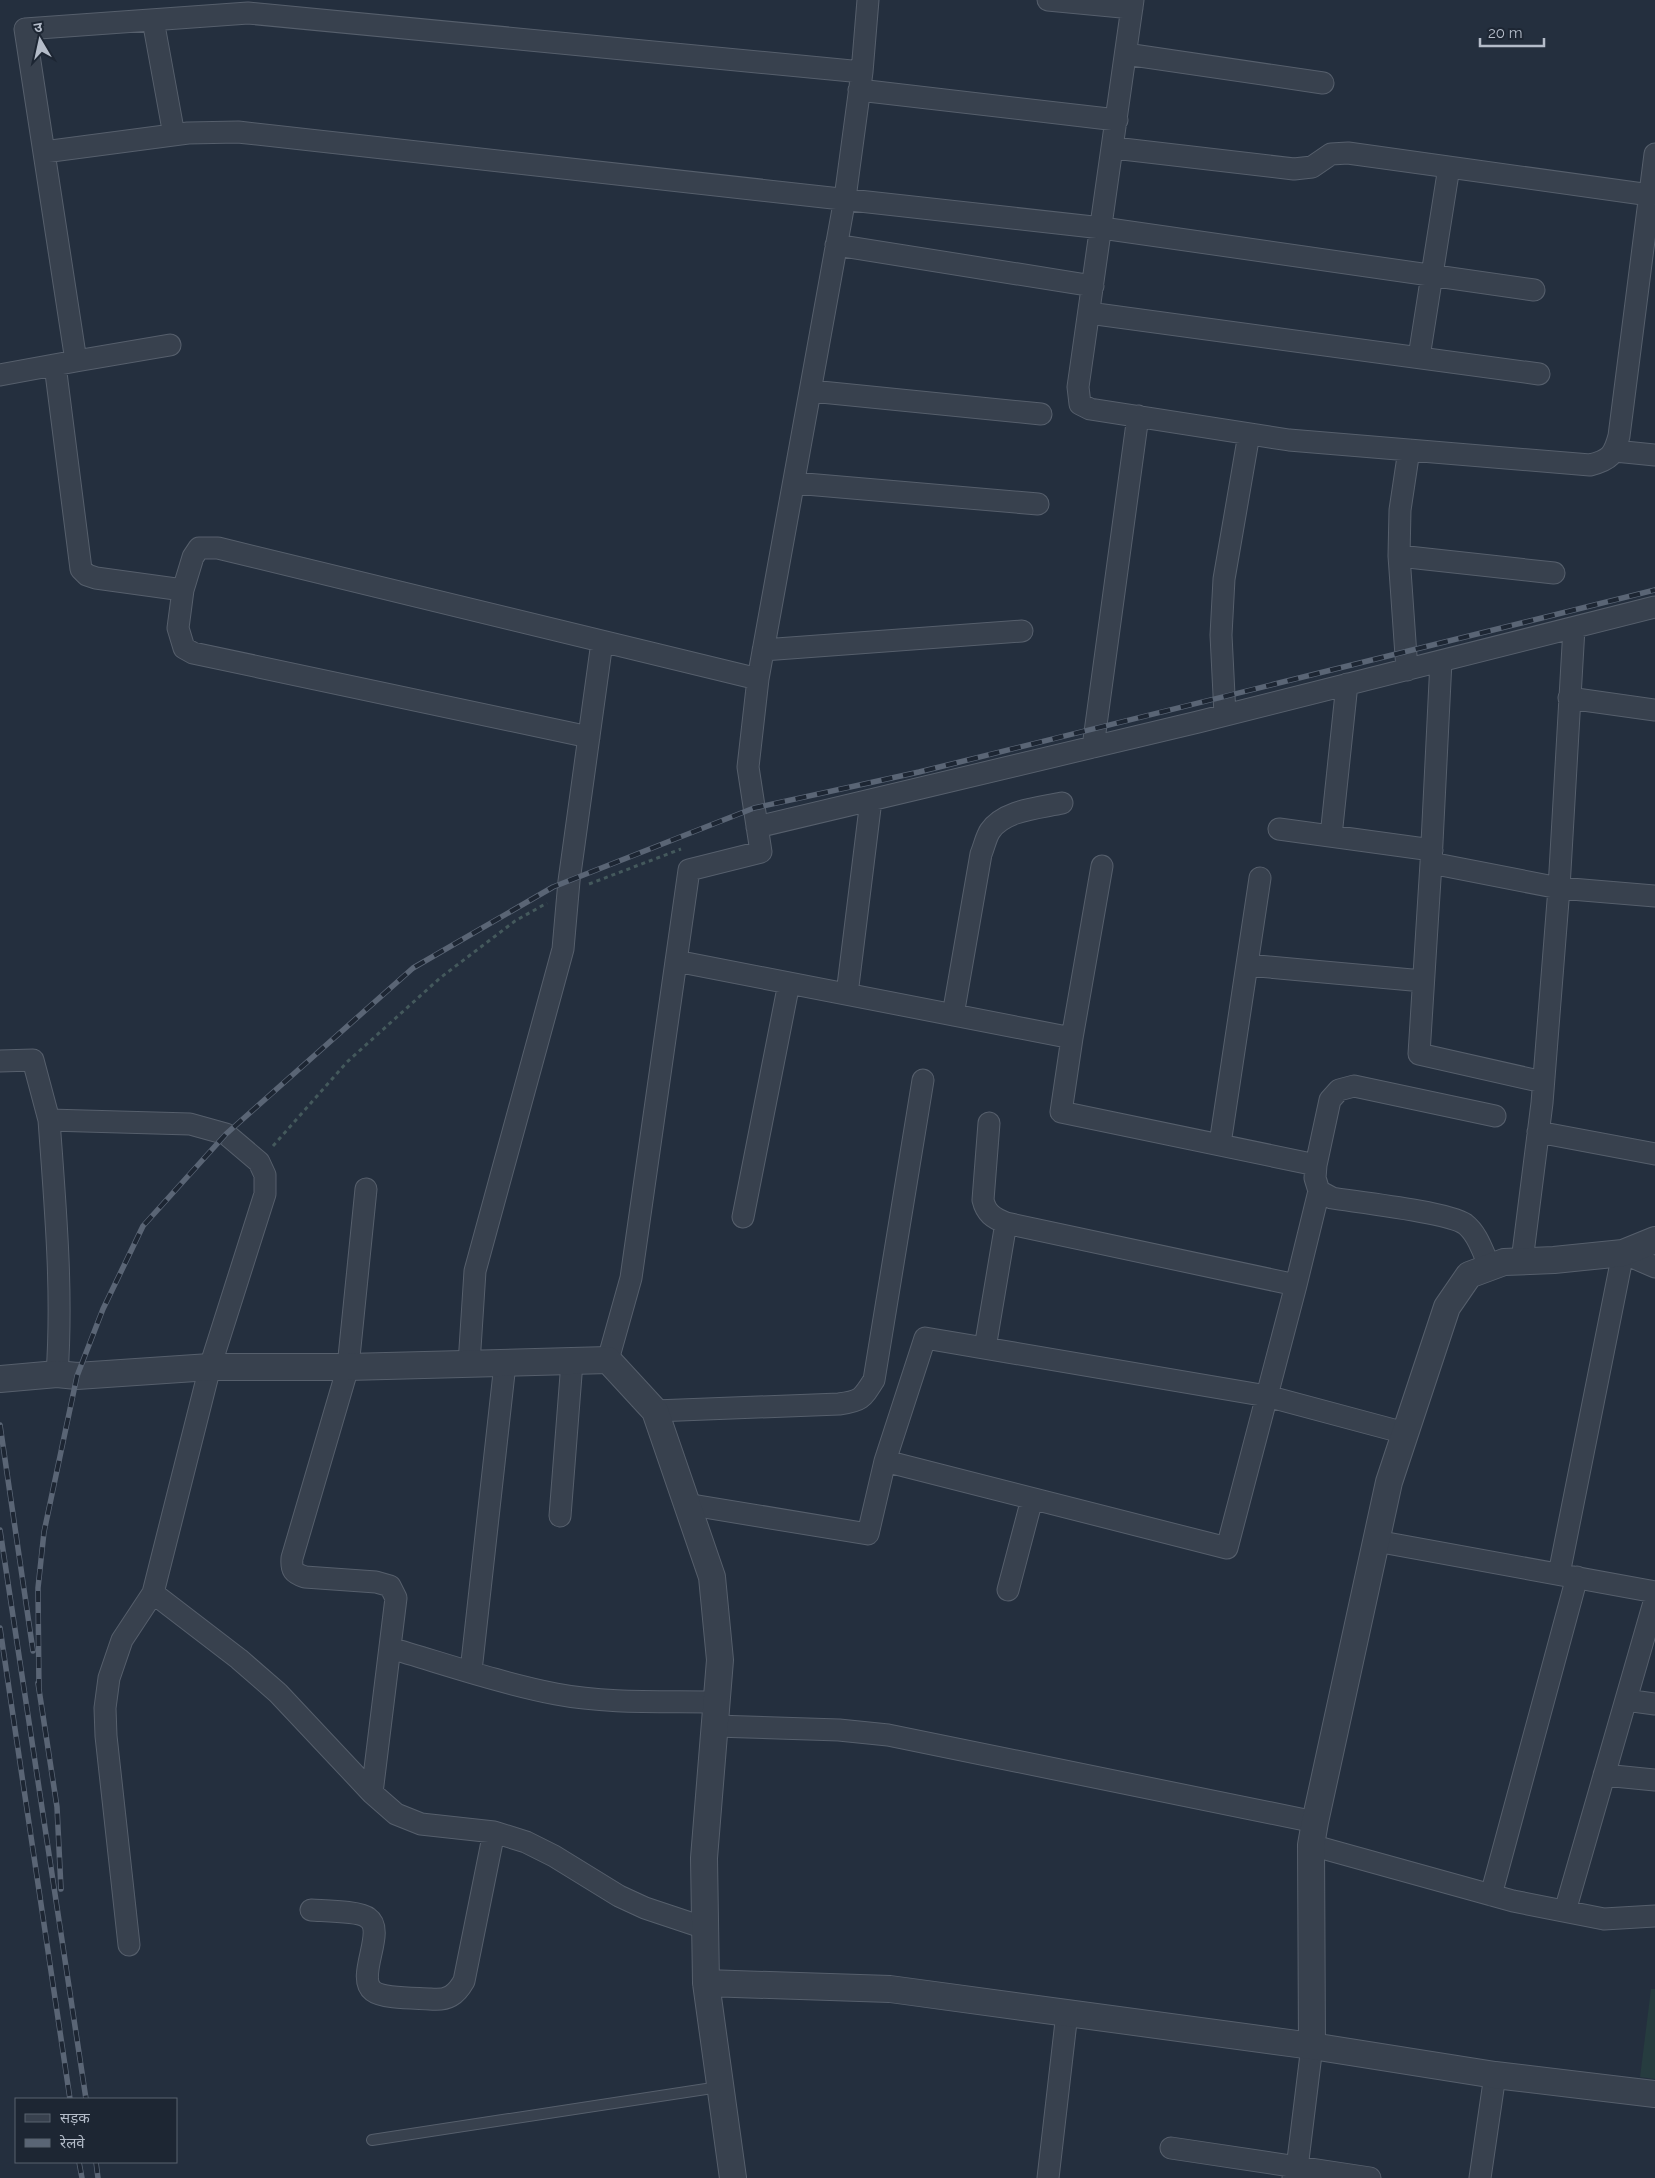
<svg xmlns="http://www.w3.org/2000/svg" width="1655" height="2178" font-family="Raleway,'Noto Sans Devanagari',sans-serif">
<style>
.green{fill:#263c3f}
.lines{fill:none;stroke-linecap:round;stroke-linejoin:round}
.service-casing{stroke:#565f6c;stroke-width:12}
.minor-casing{stroke:#565f6c;stroke-width:23}
.tertiary-casing{stroke:#565f6c;stroke-width:28}
.path{stroke:#44595c;stroke-width:3;stroke-dasharray:4 4;stroke-linecap:butt}
.service{stroke:#38414e;stroke-width:10}
.minor{stroke:#38414e;stroke-width:21}
.tertiary{stroke:#38414e;stroke-width:26}
.rail-casing{stroke:#5a6575;stroke-width:5.5}
.rail{stroke:#1d2633;stroke-width:4;stroke-dasharray:11;stroke-linecap:butt}
</style>
<rect width="100%" height="100%" fill="#242f3e"/>
<path class="green" d="M1651 1989H1655V2079L1640 2077Z"/>
<g class="lines">
<g class="service-casing">
<path id="service" d="M372 2140 719 2087"/>
</g>
<g class="minor-casing">
<path id="minor" d="M1048 0 1132 8
M1133 0 1078 387 1080 404 1090 409 1289 440 1590 465C1610 460 1614 455 1619 436L1655 154
M153 20 174 135
M1126 54 1323 83
M859 90 1117 120
M1114 148 1294 169 1312 167 1331 154 1348 153 1650 195
M44 152 188 133 238 132 1102 228 1534 290
M836 245 1093 286
M1089 313 1539 374
M1419 357 1449 167
M76 361 170 345
M55 365 81 569 87 575 96 578 183 590 178 628 184 648 193 653 589 737
M0 375 76 361 25 29 248 13 862 72
M811 391 1041 414
M1615 451 1655 455
M794 483 1038 504
M1399 556 1554 573
M183 590 193 557 199 548H218L758 679
M763 650 1022 631
M1441 661 1431 863 1419 1054 1543 1082
M1407 670 1399 556 1400 510 1409 450
M1569 698 1655 710
M1225 715 1221 635 1224 579 1249 434
M1093 747 1138 416
M757 827 1198 722 1655 607
M1279 829 1432 850
M1331 836 1347 684
M1431 863 1559 888 1655 896
M676 961 1072 1038 1061 1112 1316 1165
M1247 965 1423 981
M847 994 871 800
M953 1015 981 854C984 847 986 837 990 831 1004 810 1039 808 1062 803
M1072 1038 1102 866
M0 1061 33 1060 49 1120 190 1124 226 1134 259 1162 265 1175V1194L210 1367 153 1593 122 1640 109 1678 105 1708 106 1736 129 1945
M49 1120C55 1204 63 1290 57 1374
M989 1123 983 1200C986 1213 993 1218 1006 1223
M1538 1132 1655 1154
M1220 1144 1260 878
M366 1189 348 1367 292 1558C291 1570 293 1573 305 1577L376 1582 390 1586 396 1598 372 1793
M743 1217 789 983
M1522 1261 1542 1103 1559 888 1574 628
M1490 1267C1483 1253 1478 1234 1465 1224 1448 1212 1357 1202 1332 1198L1319 1191 1315 1178 1316 1165 1330 1100 1339 1090 1354 1086 1495 1116
M1296 1285 1319 1191
M608 1360 631 1278 689 870 761 852 748 767 758 679 845 198 862 72 868 0
M469 1364 475 1271 563 949 569 881 602 642
M655 1411 839 1404C861 1401 862 1399 874 1380L923 1080
M885 1461 925 1338 1267 1396 1405 1433
M686 1504 868 1534 885 1461 1227 1548 1296 1285 1006 1223 985 1348
M560 1516 572 1362
M1376 1541 1655 1592
M1559 1574 1623 1253 1655 1267
M1008 1590 1032 1499
M153 1593 239 1659 278 1693 372 1793 396 1814 421 1824 494 1832 526 1842 554 1856 619 1896 645 1908 705 1928
M390 1648C445 1664 500 1683 556 1694 608 1704 663 1701 717 1702
M471 1671 505 1364
M1626 1700 1655 1704
M715 1726 839 1730 888 1735 1315 1822
M1604 1775 1655 1780
M1311 1845 1513 1901 1604 1919 1655 1916
M1491 1895 1577 1577
M311 1910C324 1911 360 1911 368 1918 387 1931 355 1977 373 1991 383 1999 418 1998 430 1999 448 2001 456 1995 464 1981L494 1832
M1565 1911 1655 1599
M1171 2148 1370 2178
M1048 2178 1067 2013
M1293 2178 1297 2168 1312 2046
M1480 2178 1495 2075"/>
</g>
<g class="tertiary-casing">
<path id="tertiary" d="M0 1379 57 1374 77 1376 210 1367H348L608 1360 655 1411 712 1577 720 1660 704 1858 706 1983 733 2178
M706 1983 890 1989 1312 2046 1495 2075 1655 2094
M1312 2046 1311 1845 1315 1822 1389 1482 1447 1307 1469 1275 1504 1262 1554 1260 1623 1253 1655 1240"/>
</g>
<path class="path" d="M589 884 681 849
M273 1146 347 1062 440 978 515 921 547 903"/>
<use href="#service" class="service"/>
<use href="#minor" class="minor"/>
<use href="#tertiary" class="tertiary"/>
<g class="rail-casing">
<path id="rail" d="M0 1425 33 1651
M0 1530 86 2099
M0 1628 70 2099
M38 1683 57 1807 61 1889
M39 1690 38 1588 44 1532 77 1376 103 1309 143 1226 226 1134 413 968 553 887 754 808 919 772 1655 590
M79 2162 82 2178
M96 2162 98 2178"/>
</g>
<use href="#rail" class="rail"/>
</g>
<rect x="15" y="2098" width="162" height="65" fill="#1d2633" stroke="#59626f"/>
<rect x="25" y="2114" width="25" height="8" fill="#38414e" stroke="#59626f"/>
<text x="60" y="2123" font-size="15" fill="#b4bcc9">सड़क</text>
<rect x="25" y="2139" width="25" height="8" fill="#5a6575" stroke="#59626f"/>
<text x="60" y="2148" font-size="15" fill="#b4bcc9">रेलवे</text>
<g transform="translate(40 40) rotate(351)" stroke="#1d2633" stroke-width="4" paint-order="stroke">
<path d="M0-4L9 19L0 12L-9 19Z" fill="#b4bcc9"/>
<text y="-8" font-size="14" font-weight="bold" text-anchor="middle" fill="#b4bcc9">उ</text>
</g>
<path d="M1480 38v8h64v-8" fill="none" stroke="#b4bcc9" stroke-width="2.5"/>
<text x="1488" y="38" font-size="15" fill="#b4bcc9" stroke="#1d2633" stroke-width="4" paint-order="stroke">20 m</text>
</svg>
